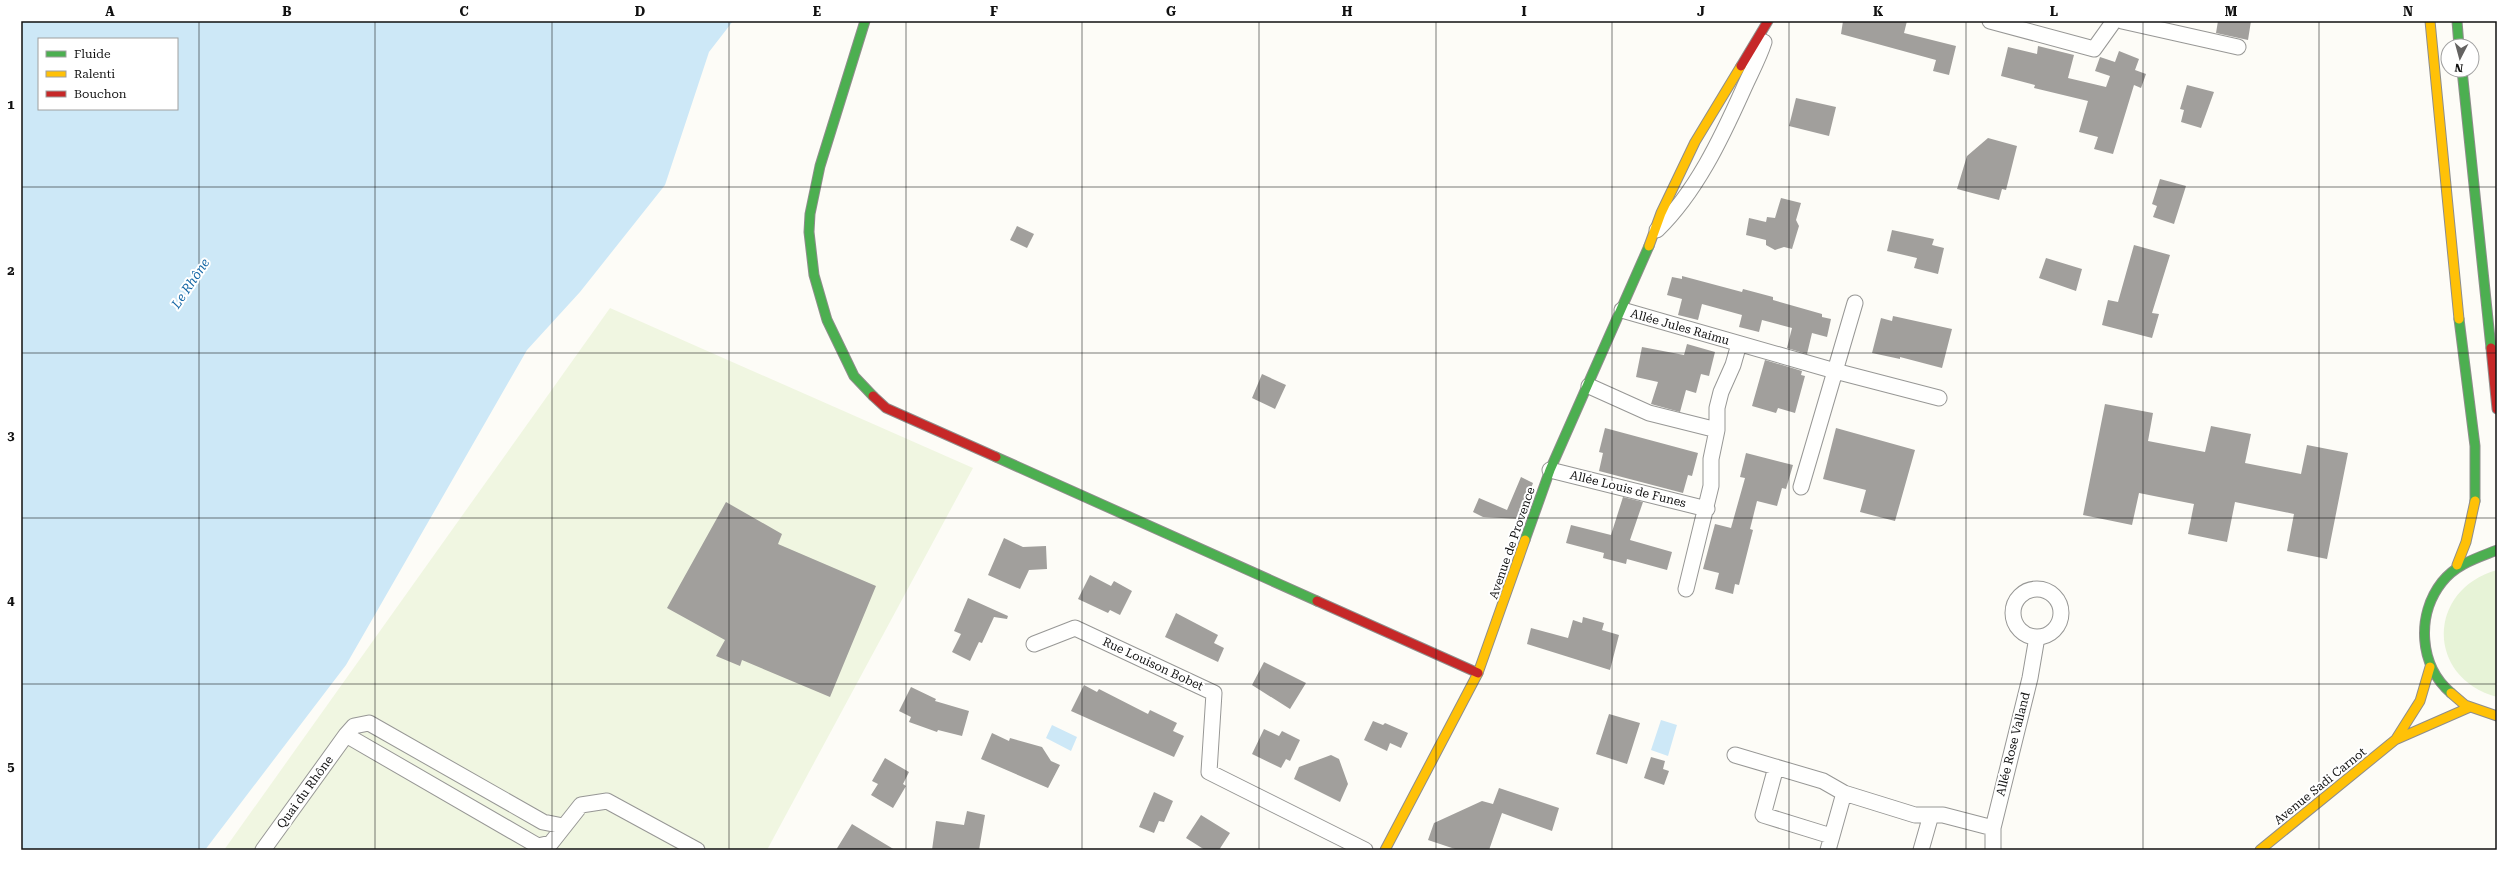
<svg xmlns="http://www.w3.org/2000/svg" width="2518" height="871" font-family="'Roboto Serif',serif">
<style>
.green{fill:#e7f3d7}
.pitch{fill:#f0f6e1}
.water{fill:#cde8f7;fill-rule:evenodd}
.building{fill:#a19f9c}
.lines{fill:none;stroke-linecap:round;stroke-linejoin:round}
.street-casing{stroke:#979795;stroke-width:17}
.fast-casing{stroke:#8e8d8b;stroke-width:11}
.slow-casing{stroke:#8e8d8b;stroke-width:11}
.jam-casing{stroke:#8e8d8b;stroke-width:11}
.street{stroke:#fffffe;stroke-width:15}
.fast{stroke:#4caf50;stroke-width:9}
.slow{stroke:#ffc107;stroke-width:9}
.jam{stroke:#c62828;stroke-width:9}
.grid{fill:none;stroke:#111;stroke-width:1;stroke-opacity:0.55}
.labels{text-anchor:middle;stroke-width:4;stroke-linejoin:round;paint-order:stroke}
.street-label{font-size:12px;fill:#111;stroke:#fff}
.water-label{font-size:13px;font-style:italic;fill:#1768a6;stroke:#fff}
.neatline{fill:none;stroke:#111;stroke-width:1.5}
.grid-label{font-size:13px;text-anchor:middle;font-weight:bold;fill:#111}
</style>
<rect width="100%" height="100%" fill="#fdfcf7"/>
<path class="green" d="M2497 570V697C2426 678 2426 590 2497 570Z"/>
<path class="pitch" d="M610 308 973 468 767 850H224Z"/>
<path class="water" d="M21 21H733L709 52 665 185 580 292 527 350 346 665 205 850H21ZM39 39H177V109H39Z
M1661 720 1677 725 1668 756 1651 750Z
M1052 725 1077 737 1071 751 1046 738Z"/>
<path class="building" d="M1843 21H1907L1904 33 1956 46 1949 75 1933 71 1936 60 1841 34Z
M2218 21H2251L2248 40 2216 33Z
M2038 46 2074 55 2068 78 2106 87 2110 76 2095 71 2100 57 2115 62 2119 51 2139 59 2135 70 2146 74 2141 88 2134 85 2113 154 2094 149 2098 137 2079 132 2088 101 2034 88 2035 85 2001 76 2008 47 2037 54Z
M2187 85 2214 92 2201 128 2181 122 2184 110 2180 109Z
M1796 98 1836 107 1829 136 1789 126Z
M1988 138 2017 146 2006 190 2002 189 1999 200 1957 189 1967 156Z
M2160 179 2186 186 2174 224 2153 217 2157 206 2152 204Z
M1781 198 1801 203 1796 220 1799 226 1792 249 1784 247 1775 250 1766 245V240L1746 235 1749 218 1766 222 1767 217 1775 218Z
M1017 226 1034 234 1027 248 1010 240Z
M1892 230 1934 239 1932 245 1944 248 1938 274 1914 268 1917 258 1887 251Z
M2134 245 2170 255 2152 313 2159 314 2152 338 2102 325 2108 300 2118 302Z
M2046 258 2082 269 2076 291 2039 278Z
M1682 276 1742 292 1743 289 1773 297V300L1822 314V317L1831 319 1827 337 1812 333 1807 354 1787 348 1792 328 1762 320 1759 332 1739 327 1742 315 1702 304 1698 320 1678 315 1682 299 1667 295 1672 277 1682 279Z
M1893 316 1952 329 1942 368 1900 357V359L1872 353 1881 318 1892 321Z
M1687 344 1715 352 1709 376 1701 374 1696 393 1686 390 1680 412 1651 404 1658 382 1636 377 1642 347 1684 355Z
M1765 360 1802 371 1801 375 1805 376 1795 413 1778 408 1776 413 1752 406Z
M1262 374 1286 385 1275 409 1252 398Z
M2105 404 2153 413 2148 441 2205 452 2211 426 2251 434 2245 463 2301 474 2307 445 2348 453 2327 559 2287 551 2294 514 2235 502 2227 542 2188 534 2194 504 2139 493 2132 525 2083 515Z
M1605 428 1698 453 1692 476 1688 475 1683 493 1599 471 1603 453 1599 452Z
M1836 428 1915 450 1895 521 1860 512 1866 490 1823 479Z
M1746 453 1793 465 1786 489 1782 488 1777 506 1757 501 1750 529 1753 530 1739 585 1735 584 1733 594 1715 589 1719 573 1703 569 1715 524 1731 528 1745 478 1740 477Z
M1521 477 1533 483 1520 519 1483 517 1473 512 1479 498 1507 510Z
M1623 497 1643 502 1630 540 1672 552 1667 570 1627 559 1626 564 1603 558 1604 553 1566 543 1571 525 1611 535Z
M726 502 782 534 778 544 876 586 830 697 742 660 740 666 716 656 725 640 667 608Z
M1004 538 1023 547 1046 546 1047 569 1029 570 1020 589 988 575Z
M1090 575 1111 586 1114 581 1132 591 1120 615 1110 610 1108 613 1078 599Z
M968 598 1008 616 1007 619 994 617 982 643 979 642 970 661 952 652 961 634 954 631Z
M1176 613 1218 635 1214 643 1224 648 1218 662 1165 637Z
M1583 617 1604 623 1602 630 1619 635 1610 670 1527 644 1531 628 1568 638 1573 620 1582 623Z
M1264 662 1306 683 1290 709 1252 685Z
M1084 685 1097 692 1099 689 1148 714 1150 710 1177 723 1173 731 1184 736 1174 757 1071 711Z
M911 687 936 699 935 701 969 711 962 736 938 730 937 732 909 722 911 717 899 711Z
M1609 714 1640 723 1627 764 1596 754Z
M1373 721 1383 725 1385 723 1408 733 1401 748 1390 743 1387 751 1364 740Z
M1264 729 1279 736 1282 731 1300 740 1290 761 1286 759 1281 768 1252 754Z
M992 733 1009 741 1010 738 1042 747 1051 761 1060 765 1048 788 981 759Z
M1331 755 1339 759 1348 784 1340 802 1294 779 1299 767Z
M1651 757 1665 761 1663 769 1669 771 1664 785 1644 778Z
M885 758 909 772 903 784 906 786 893 808 871 795 878 784 872 781Z
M1499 788 1559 808 1552 831 1502 813 1489 850H1458L1428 840 1434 823 1482 801 1493 804Z
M1154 792 1173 801 1164 822 1159 821 1154 833 1139 827Z
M967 811 985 815 979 850H932L936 821 964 825Z
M1201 815 1230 833 1219 850H1205L1186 838Z
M852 824 895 850H836Z"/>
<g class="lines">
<g class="street-casing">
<path id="street" d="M1990 21 2094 49 2114 21
M2122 21 2238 47
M1657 230C1696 192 1721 139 1743 90 1750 74 1759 58 1764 42
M1622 310 1835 371 1939 398
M1589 386 1649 413 1717 430
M1550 470 1707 509
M1801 487 1855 303
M2013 613a24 24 0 1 1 48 0a24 24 0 1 1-48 0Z
M1686 589 1711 486V459L1717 430V408L1721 392 1733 365 1739 344
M1034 644 1075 628 1214 693 1209 772 1365 850
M346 735 538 846 551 843 581 805 607 801 697 850
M1735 755 1823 781 1844 793
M1776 767 1763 815 1831 836
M263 850 346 735 354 726 369 723 543 822 563 826
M1828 850 1844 793 1915 815H1943L1993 828
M1921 850 1931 815
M1993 850V828L2030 678 2037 637"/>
</g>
<g class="fast-casing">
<path id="fast" d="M865 21 820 166 810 214 809 232 814 275 827 320 854 376 873 396
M2457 21 2459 46
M2462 70 2491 348
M2459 319 2475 446V501
M996 457 1317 601
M1525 540 1550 470 1649 246
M2451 693C2419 666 2416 615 2442 582 2456 564 2477 558 2497 550"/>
</g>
<g class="slow-casing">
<path id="slow" d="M2430 21 2459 319
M1649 246 1661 213 1695 142 1741 66
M2457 565 2466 542 2475 501
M2451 693 2465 705 2497 716
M2396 739 2420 701 2430 667
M1385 850 1478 673 1525 540
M2260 850 2395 740 2468 708"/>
</g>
<g class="jam-casing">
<path id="jam" d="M1741 66 1768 21
M2491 348 2497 409
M873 396 886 408 996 457
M1317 601 1478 673"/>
</g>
<use href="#street" class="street"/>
<use href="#fast" class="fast"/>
<use href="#slow" class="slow"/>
<use href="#jam" class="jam"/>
</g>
<path class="grid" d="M199 21V850M375 21V850M552 21V850M729 21V850M906 21V850M1082 21V850M1259 21V850M1436 21V850M1612 21V850M1789 21V850M1966 21V850M2143 21V850M2319 21V850M21 187H2497M21 353H2497M21 518H2497M21 684H2497"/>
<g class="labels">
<g class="street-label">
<text transform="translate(1680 327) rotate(16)" y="4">Allée Jules Raimu</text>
<text transform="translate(1628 489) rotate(14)" y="4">Allée Louis de Funes</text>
<text transform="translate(1512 543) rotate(-71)" y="4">Avenue de Provence</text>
<text transform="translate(1153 664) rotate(25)" y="4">Rue Louison Bobet</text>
<text transform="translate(2013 744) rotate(-76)" y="4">Allée Rose Valland</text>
<text transform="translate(2320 786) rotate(-39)" y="4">Avenue Sadi Carnot</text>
<text transform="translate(305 792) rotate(-54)" y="4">Quai du Rhône</text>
</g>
<g class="water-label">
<text transform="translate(190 283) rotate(-56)" y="5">Le Rhône</text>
</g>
</g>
<rect width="2518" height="871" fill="none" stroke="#ffffff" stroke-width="44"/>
<rect x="38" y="38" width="140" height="72" fill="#ffffff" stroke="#a0a0a0"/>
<rect x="46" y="51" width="20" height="6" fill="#4caf50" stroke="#a0a0a0"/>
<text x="74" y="58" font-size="12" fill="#111111">Fluide</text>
<rect x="46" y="71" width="20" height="6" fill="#ffc107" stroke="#a0a0a0"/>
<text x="74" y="78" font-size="12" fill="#111111">Ralenti</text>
<rect x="46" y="91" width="20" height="6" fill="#c62828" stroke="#a0a0a0"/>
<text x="74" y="98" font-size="12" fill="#111111">Bouchon</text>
<g transform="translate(2460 58) rotate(186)"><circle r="19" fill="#ffffff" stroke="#a0a0a0"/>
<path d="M0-3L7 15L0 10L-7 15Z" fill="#646362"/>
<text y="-6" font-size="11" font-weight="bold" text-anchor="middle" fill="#111111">N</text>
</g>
<rect x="22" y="22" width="2474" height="827" class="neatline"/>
<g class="grid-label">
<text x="110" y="16">A</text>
<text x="287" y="16">B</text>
<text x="464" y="16">C</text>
<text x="640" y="16">D</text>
<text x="817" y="16">E</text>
<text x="994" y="16">F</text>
<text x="1171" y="16">G</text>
<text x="1347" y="16">H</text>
<text x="1524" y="16">I</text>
<text x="1701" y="16">J</text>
<text x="1878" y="16">K</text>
<text x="2054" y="16">L</text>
<text x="2231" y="16">M</text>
<text x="2408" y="16">N</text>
<text x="11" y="109">1</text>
<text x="11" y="275">2</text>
<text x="11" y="440">3</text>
<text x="11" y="605">4</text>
<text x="11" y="771">5</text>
</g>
</svg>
